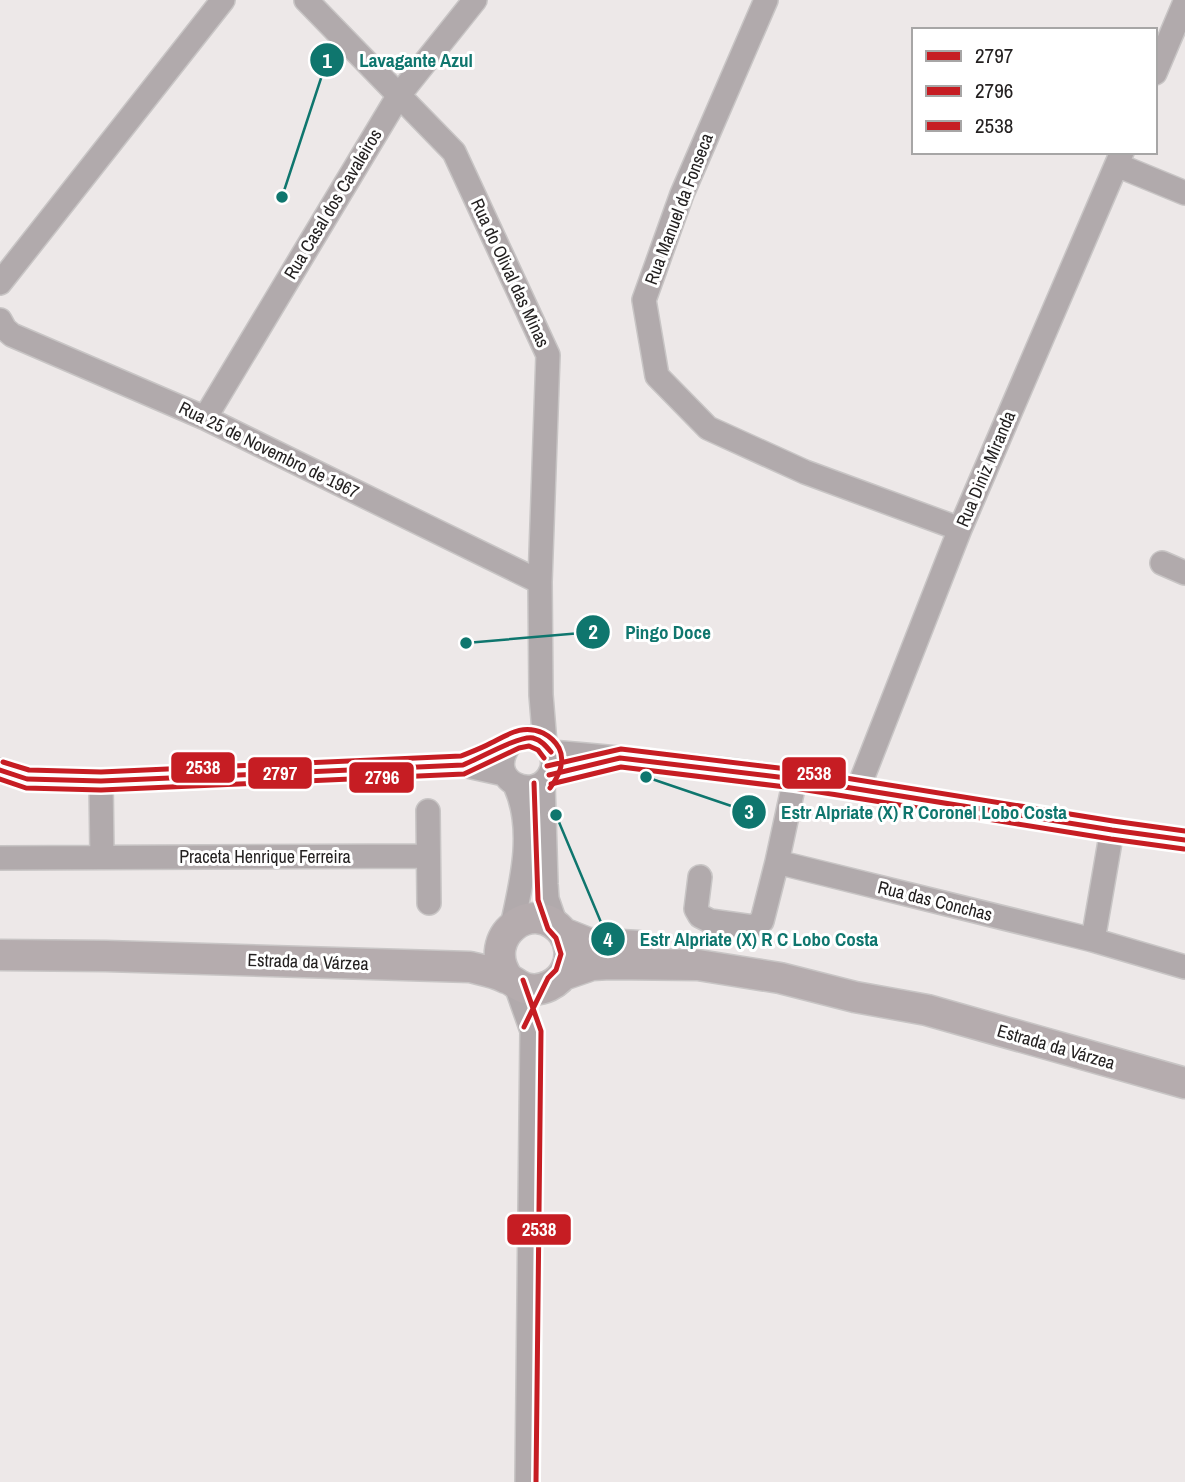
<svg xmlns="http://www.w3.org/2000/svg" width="1185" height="1482" font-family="'Archivo Narrow',sans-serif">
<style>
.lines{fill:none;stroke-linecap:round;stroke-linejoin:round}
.minor-casing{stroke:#c8c5c5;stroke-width:26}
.major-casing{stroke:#c8c5c5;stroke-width:33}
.minor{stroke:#b1aaac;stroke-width:23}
.major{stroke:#b5acae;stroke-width:30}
.bus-1-casing{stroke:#fff;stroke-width:10}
.bus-2-casing{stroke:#fff;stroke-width:10}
.bus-3-casing{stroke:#fff;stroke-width:10}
.bus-1{stroke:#c61d23;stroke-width:5}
.bus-2{stroke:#c61d23;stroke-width:5}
.bus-3{stroke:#c61d23;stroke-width:5}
.labels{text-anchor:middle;stroke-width:6;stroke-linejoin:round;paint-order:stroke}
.street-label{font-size:18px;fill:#242121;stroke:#fff}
.leader{fill:none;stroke:#0f766e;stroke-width:2.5}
.callout-dot{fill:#0f766e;stroke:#fff;stroke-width:2.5}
.mark-label{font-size:21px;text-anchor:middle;font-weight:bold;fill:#fff}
.callout-label{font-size:19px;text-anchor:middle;font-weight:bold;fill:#0f766e;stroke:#fff;stroke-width:6;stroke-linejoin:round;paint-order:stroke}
.line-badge{stroke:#fff;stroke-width:2.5}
.badge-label{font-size:19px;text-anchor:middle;font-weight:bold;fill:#fff}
</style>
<rect width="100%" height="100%" fill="#ede8e8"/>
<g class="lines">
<g class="minor-casing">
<path id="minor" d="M306 0 454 152 548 355 540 582 541 695 545 744
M766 0 682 194 644 300 657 376 708 428 805 472 960 529
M1155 73 1185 2
M1117 165 1185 193
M0 283 223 0
M0 320 5 329 12 335 205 418 540 582
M205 418 399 95 475 0
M1162 563 1185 573
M551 752C633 759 716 767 798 779 927 799 1056 823 1185 840
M463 765C473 761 483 757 493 752 510 744 536 724 549 750 553 757 554 764 551 771 538 805 481 781 511 743
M0 770 27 779 101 781 463 765 504 774
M795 779 777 862 1093 940 1185 967
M101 781 102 857
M543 783 546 884 547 899 556 925
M858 789 960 529 1122 152
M428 811 429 903
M0 858 428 856
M700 877 696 909 700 916 710 921 753 927 762 921 777 862
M512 926C522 881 535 829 515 785
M1093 940 1112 830
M515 983 532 1031 527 1482"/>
</g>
<g class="major-casing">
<path id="major" d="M563 933 588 943 638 946
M0 955 106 956 470 967C482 970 495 972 506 978 513 980 518 986 525 988 541 993 559 984 566 969 572 957 570 943 563 933 534 895 479 937 508 978
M563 975 592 965 610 964 698 965 780 978 855 997 927 1010 1185 1083"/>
</g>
<use href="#minor" class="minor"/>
<use href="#major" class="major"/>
<g class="bus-1-casing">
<path id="bus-1" d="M0 770 27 779 101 781 463 765C478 759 520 735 533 738 541 740 546 746 551 752
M549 775 620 758 795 779 1112 830 1185 840"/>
</g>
<g class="bus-2-casing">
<path id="bus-2" d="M0 779 26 788 101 790 464 774 519 748 529 746 538 750 544 758
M551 784 621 767 794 788 1111 839 1184 849"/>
</g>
<g class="bus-3-casing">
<path id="bus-3" d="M3 762 29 770 101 772 461 756C471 752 482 748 491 743 509 734 523 724 543 733 549 736 555 741 559 748 566 762 559 776 550 788
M547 766 621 749 796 770 1113 821 1185 831
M523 980 541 1031 536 1482
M524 1027 548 978 556 970 561 954 556 938 548 929 538 900 534 783"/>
</g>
<use href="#bus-1" class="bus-1"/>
<use href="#bus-2" class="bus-2"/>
<use href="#bus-3" class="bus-3"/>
</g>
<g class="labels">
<g class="street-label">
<text transform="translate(333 204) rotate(-59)" y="6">Rua Casal dos Cavaleiros</text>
<text transform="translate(679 209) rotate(-69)" y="6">Rua Manuel da Fonseca</text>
<text transform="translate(510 273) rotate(65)" y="6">Rua do Olival das Minas</text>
<text transform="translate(269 450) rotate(26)" y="6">Rua 25 de Novembro de 1967</text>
<text transform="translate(986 469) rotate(-67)" y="6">Rua Diniz Miranda</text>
<text x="265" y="863">Praceta Henrique Ferreira</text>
<text transform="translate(935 901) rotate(14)" y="6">Rua das Conchas</text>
<text transform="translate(308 962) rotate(2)" y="6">Estrada da Várzea</text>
<text transform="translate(1056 1047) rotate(16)" y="6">Estrada da Várzea</text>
</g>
</g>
<path class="leader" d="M282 197L327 60M466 643L593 632M646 777L749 812M556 815L608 939"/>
<g class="callout-dot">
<circle cx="282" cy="197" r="7"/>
<circle cx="466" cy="643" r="7"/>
<circle cx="646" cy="777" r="7"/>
<circle cx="556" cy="815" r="7"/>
<circle cx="327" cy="60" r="18"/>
<circle cx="593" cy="632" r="18"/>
<circle cx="749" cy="812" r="18"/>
<circle cx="608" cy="939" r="18"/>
</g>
<g class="mark-label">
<text x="327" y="68">1</text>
<text x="593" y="639">2</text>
<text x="749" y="819">3</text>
<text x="608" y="947">4</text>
</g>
<g class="callout-label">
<text x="416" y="67">Lavagante Azul</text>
<text x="668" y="639">Pingo Doce</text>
<text x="924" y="819">Estr Alpriate (X) R Coronel Lobo Costa</text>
<text x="759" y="946">Estr Alpriate (X) R C Lobo Costa</text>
</g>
<g class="line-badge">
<rect x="170" y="751" width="66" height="33" rx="7" fill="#c61d23"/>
<rect x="781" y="756" width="66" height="34" rx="7" fill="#c61d23"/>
<rect x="247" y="756" width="66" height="34" rx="7" fill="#c61d23"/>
<rect x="348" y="761" width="67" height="33" rx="7" fill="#c61d23"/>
<rect x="506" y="1213" width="66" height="33" rx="7" fill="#c61d23"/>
</g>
<g class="badge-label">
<text x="203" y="774">2538</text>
<text x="814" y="780">2538</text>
<text x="280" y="780">2797</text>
<text x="382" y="784">2796</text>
<text x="539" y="1236">2538</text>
</g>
<rect x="912" y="28" width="245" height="126" fill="#ffffff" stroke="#a7a6a6" stroke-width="2"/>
<rect x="926" y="51" width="35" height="10" fill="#c61d23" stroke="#a7a6a6" stroke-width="2"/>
<text x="975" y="63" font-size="21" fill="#242121">2797</text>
<rect x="926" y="86" width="35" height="10" fill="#c61d23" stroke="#a7a6a6" stroke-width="2"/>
<text x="975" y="98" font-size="21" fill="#242121">2796</text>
<rect x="926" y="121" width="35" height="10" fill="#c61d23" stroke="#a7a6a6" stroke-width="2"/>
<text x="975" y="133" font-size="21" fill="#242121">2538</text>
</svg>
